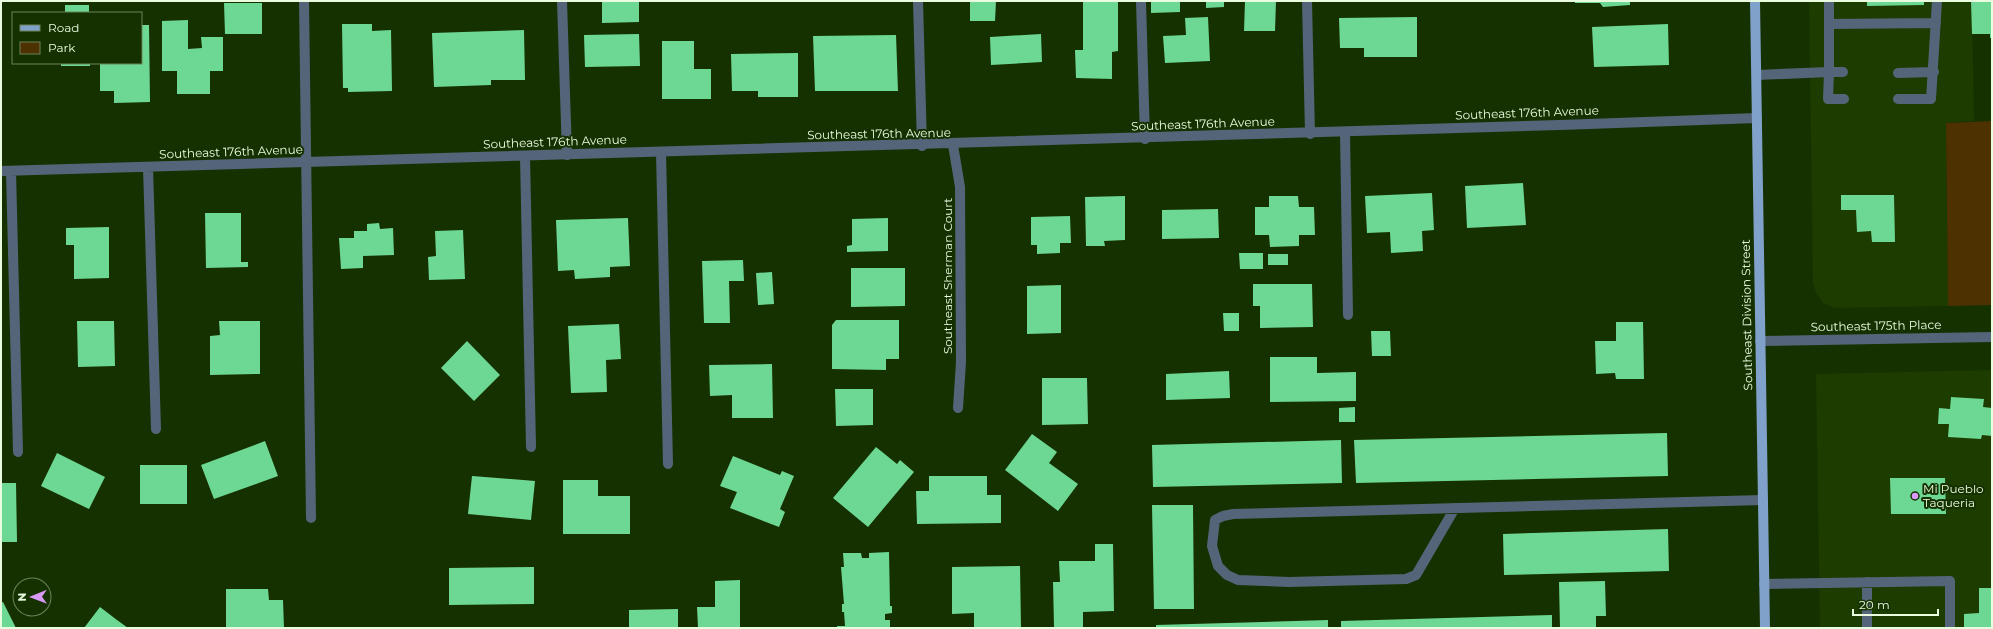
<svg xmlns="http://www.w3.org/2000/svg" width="1993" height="629" font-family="Montserrat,sans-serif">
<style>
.built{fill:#1c3c00}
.green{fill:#4d3100}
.building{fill:#6dd894}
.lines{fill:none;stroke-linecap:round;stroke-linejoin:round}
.service{stroke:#556579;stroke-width:10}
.minor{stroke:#556579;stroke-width:10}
.primary{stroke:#80a1c9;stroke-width:10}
.poi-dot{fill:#d99af7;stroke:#163100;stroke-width:1.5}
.labels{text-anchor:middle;stroke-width:4;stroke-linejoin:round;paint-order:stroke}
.street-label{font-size:12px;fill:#eafce0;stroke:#163100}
.poi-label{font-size:12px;fill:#eafce0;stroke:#163100;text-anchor:start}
</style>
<rect width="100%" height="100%" fill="#163100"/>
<path class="built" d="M1809 1H1972L1974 121 1946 123 1948 306 1835 308 1823 303 1816 292 1813 283Z
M1992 370V628H1820L1816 374Z"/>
<path class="green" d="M1992 121V305L1948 306 1946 123Z"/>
<path class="building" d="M602 1H639V22L602 23Z
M970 1H996L995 21H970Z
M1083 1H1118V51L1112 52V79L1076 78 1075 50H1083Z
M1151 1H1180V12L1151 13Z
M1206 1H1224V7L1206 8Z
M1245 1H1276L1275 31H1244Z
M1575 1H1630V5L1603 7 1600 3H1575Z
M1867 1H1924V5L1867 6Z
M1971 1H1992V38H1990V34H1972Z
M224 3H262V34H225Z
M65 5H89V13H65Z
M1208 17 1210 61 1165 63 1163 36 1186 35 1185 18Z
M1417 17V57H1364V48H1340L1339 18Z
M188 20V49L202 48 201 37H223V71H210V94H177V71H162V21Z
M342 24H372V31L391 30 392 91 348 92V88H343Z
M1668 24 1669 65 1594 67 1592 27Z
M141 25H149L150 102 114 103V91H100V63H141Z
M524 30 525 80H491V85L434 87 432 33Z
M639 34 640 66 585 67 584 35Z
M1041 34 1042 62 991 65 990 37Z
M896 35 898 91H815L813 36Z
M662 41H694V69H711V99H662Z
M798 53V97H758V91H732L731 54Z
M61 63H90V66H61Z
M1523 183 1526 225 1467 228 1465 186Z
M1432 193 1434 230 1422 231 1423 251 1391 253 1390 232 1367 233 1365 196Z
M1841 195H1894L1895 242H1872L1871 231 1857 232 1856 210H1841Z
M1125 196V240L1104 241 1105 246H1086L1085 197Z
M1269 196H1298L1299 207H1314L1315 235H1299V246L1270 247 1269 235H1255V207H1269Z
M1218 209 1219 238 1162 239V210Z
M205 213H241V262H248V267L206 268Z
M1070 216 1071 243H1060V253L1037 254V245H1031V217Z
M628 218 630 266 610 267V277L575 279 574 270 558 271 556 220Z
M888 218V251L847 252V246L852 245V219Z
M379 223 380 229 393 228 394 255 363 256V268L341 269 339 238H354V231H367V224Z
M109 227V278L74 279V245H66V228Z
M463 230 465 279 429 280 428 257 436 256 435 231Z
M1239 253H1263V269H1240Z
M1268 254H1288V265H1268Z
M743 260 744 281H729L730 323H704L702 261Z
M851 268H905V306L851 307Z
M772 272 774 304 758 305 756 273Z
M1253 284H1312L1313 327 1260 328V306H1253Z
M1061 285V333L1027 334V286Z
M1223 313H1239V331H1224Z
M836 320H899V359H886V370L832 369V325Z
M77 321H114L115 366 78 367Z
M219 321H260V374L210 375V336L220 335Z
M1616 322H1643L1644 379H1616L1615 373 1596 374 1595 341H1616Z
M619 324 621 359 606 360 607 392 571 393 568 326Z
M1371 331H1390L1391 356H1372Z
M467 341 500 375 474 401 441 368Z
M1270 357H1317V373L1356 372V401L1270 402Z
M772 364 773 418H732V395L710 396 709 365Z
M1229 371 1230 398 1166 400V374Z
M1042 378H1087L1088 424 1042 425Z
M835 389H873V425L836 426Z
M1951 397 1984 399 1983 407 1992 408V436L1982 435 1981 439 1948 437 1949 424H1938L1939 408 1950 409Z
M1355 407V422H1339V408Z
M1667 433 1668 476 1356 483 1354 440Z
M1032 434 1057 452 1049 463 1078 484 1058 511 1005 470Z
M1341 440 1342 483 1153 487 1152 445Z
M265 441 278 476 214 499 201 465Z
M876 447 897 464 900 460 914 472 868 527 833 498Z
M57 453 105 477 89 509 41 486Z
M733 456 780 475 782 471 794 476 780 509 785 512 779 527 730 508 737 492 720 486Z
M140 465H187V504H140Z
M472 476 535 481 531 520 468 514Z
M929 476H987V495H1001V523L917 524 916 491H929Z
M1890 478H1945L1946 514H1891Z
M563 480H598V496H630V534H563Z
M1 483H16L17 542H1Z
M1152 505H1193L1194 609H1154Z
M1668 529 1669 571 1504 575 1503 534Z
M1095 544H1113L1114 611 1083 612V627H1054L1053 582H1060L1059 561H1095Z
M889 552 890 606H892V613L885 614V620H890V628H837V626H845L844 612H842V604H844L841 567H844L843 553H861L862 558H869V553Z
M1020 566 1021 628H974V613L952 614V567Z
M534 567V604L449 605V568Z
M740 580V628H698L697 607H715V581Z
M1605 581 1606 616H1596V628H1560L1559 582Z
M1979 588H1992V628H1964V614L1979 613Z
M226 589H268L269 600H283L284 628H226Z
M3 602 16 628H1V603Z
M100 607 117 620 128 628H84Z
M678 609V628H629V610Z
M1552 615V628H1341V621Z
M1328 620V628H1156V625Z"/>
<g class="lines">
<path class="service" d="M304 1 311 518
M562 1 567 155
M918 1 922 146
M1141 1 1145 139
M1307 1 1310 134
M1829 24 1936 23
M1843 72H1829L1828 99H1844
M1898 73 1934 72
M1757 75 1829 72V1
M1898 99H1931L1937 1
M1345 133 1348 315
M661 152 668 464
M1455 508 1416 575 1406 579 1289 582 1238 580 1227 575 1218 566 1212 546 1215 520 1223 516 1233 514 1763 500
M1764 584 1950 581V628
M1867 628V582"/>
<path class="minor" d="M953 145 960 187 961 362 958 408
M525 156 531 447
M148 167 156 429
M1 171C587 157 1172 139 1757 118
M11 171 18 452
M1760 341 1992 337"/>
<path class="primary" d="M1755 1 1765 628"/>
</g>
<circle class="poi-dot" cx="1915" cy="496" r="4"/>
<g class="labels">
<g class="street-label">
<text transform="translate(1527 113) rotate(-2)" y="4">Southeast 176th Avenue</text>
<text transform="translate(1203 124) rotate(-2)" y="4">Southeast 176th Avenue</text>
<text transform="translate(879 134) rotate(-1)" y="4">Southeast 176th Avenue</text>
<text transform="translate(555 142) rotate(-2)" y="4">Southeast 176th Avenue</text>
<text transform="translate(231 152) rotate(-2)" y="4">Southeast 176th Avenue</text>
<text transform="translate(948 276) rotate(-90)" y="4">Southeast Sherman Court</text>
<text transform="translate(1747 315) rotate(-91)" y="4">Southeast Division Street</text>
<text transform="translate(1876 326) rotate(-1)" y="4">Southeast 175th Place</text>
</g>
<g class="poi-label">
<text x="1923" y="493">Mi Pueblo<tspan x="1923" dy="14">Taqueria</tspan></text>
</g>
</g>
<rect width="1993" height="629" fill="none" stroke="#eafce0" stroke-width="4"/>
<rect x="12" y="12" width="130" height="52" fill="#163100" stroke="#6b825a"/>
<rect x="20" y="25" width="20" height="6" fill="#80a1c9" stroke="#6b825a"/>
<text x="48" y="32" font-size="12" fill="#eafce0">Road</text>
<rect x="20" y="42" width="20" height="12" fill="#4d3100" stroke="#6b825a"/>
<text x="48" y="52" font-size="12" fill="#eafce0">Park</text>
<g transform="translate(32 597) rotate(269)"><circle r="19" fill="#163100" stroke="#6b825a"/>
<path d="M0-3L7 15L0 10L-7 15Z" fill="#d99af7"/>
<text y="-6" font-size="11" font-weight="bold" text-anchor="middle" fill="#eafce0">N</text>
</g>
<path d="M1853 609v6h85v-6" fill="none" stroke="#eafce0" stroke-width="2"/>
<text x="1859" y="609" font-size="12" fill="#eafce0" stroke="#163100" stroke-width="3" paint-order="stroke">20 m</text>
</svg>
